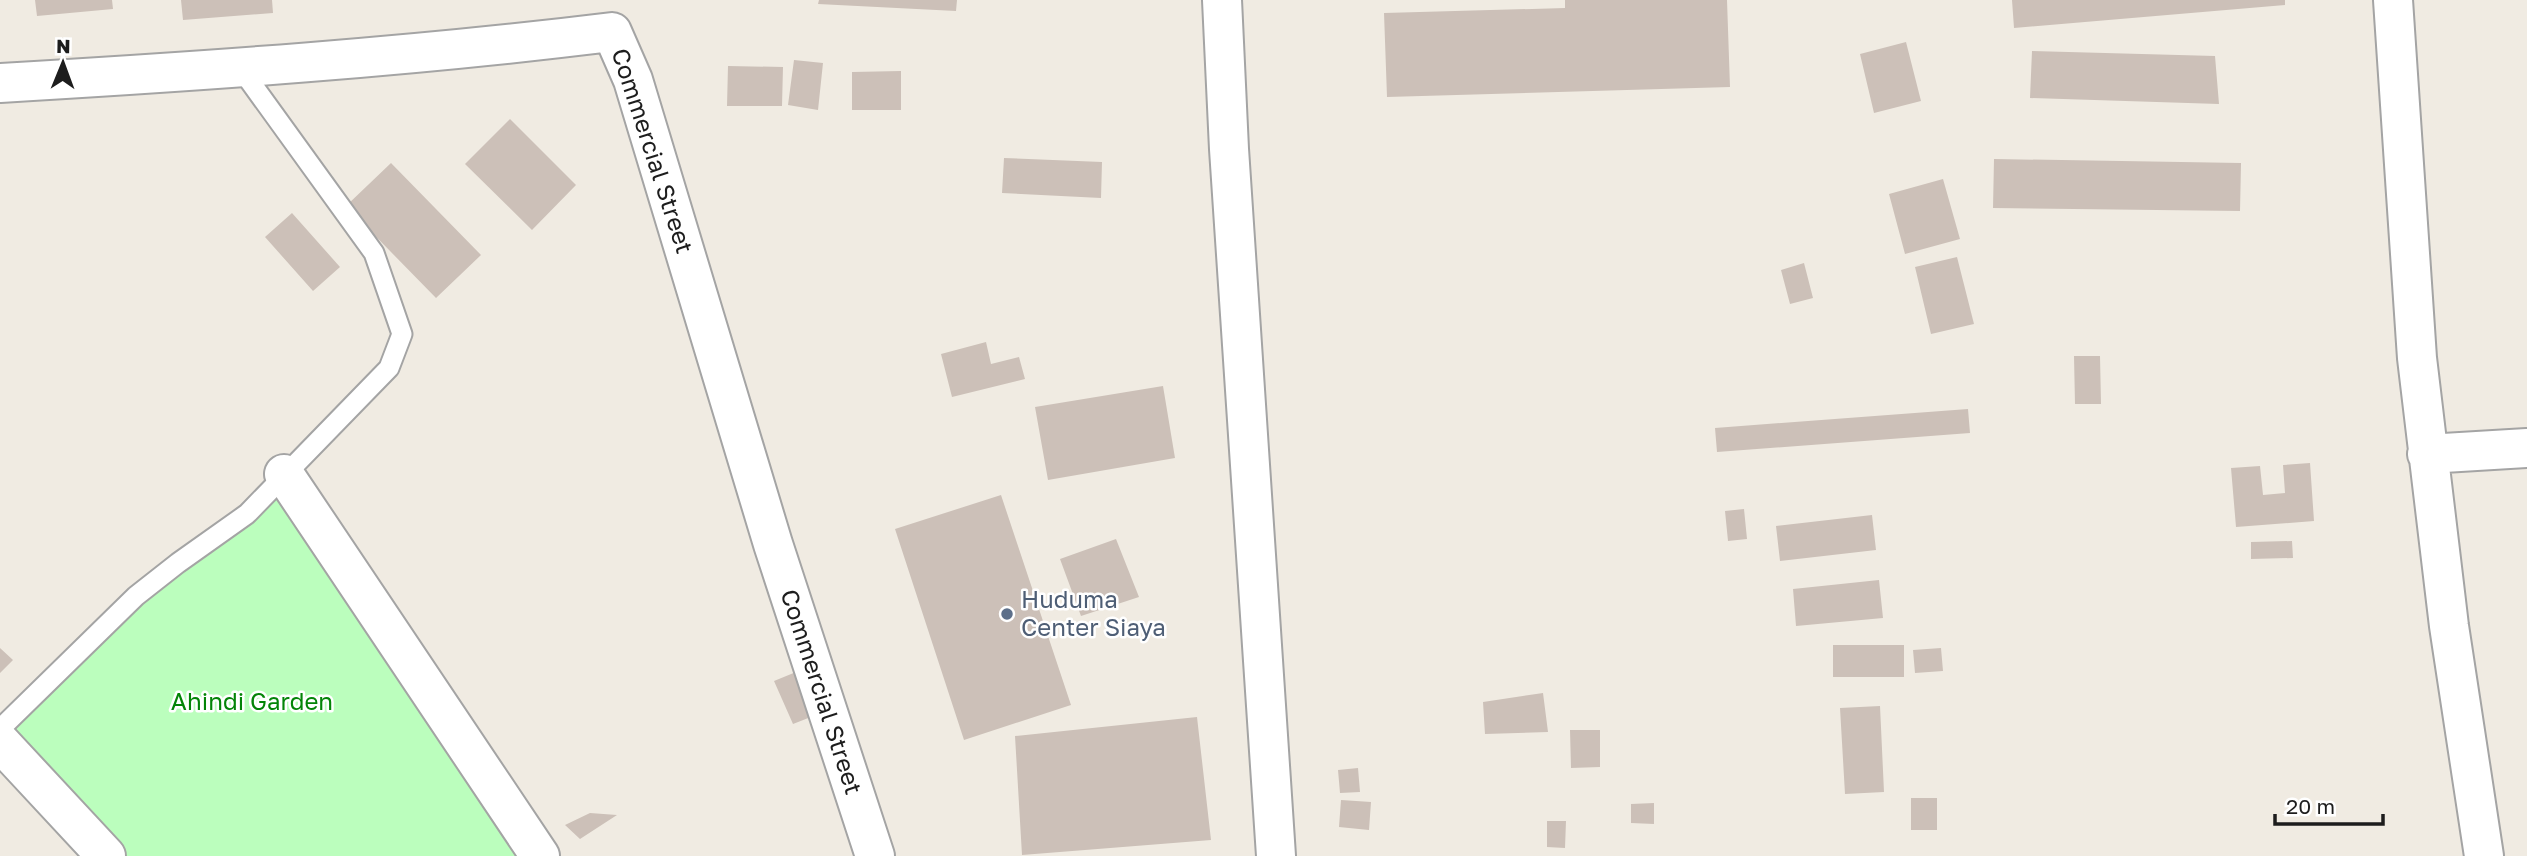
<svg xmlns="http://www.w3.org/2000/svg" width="2527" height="856" font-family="'Golos Text',sans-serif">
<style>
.park{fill:#bbfebd}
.building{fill:#ccc0b8}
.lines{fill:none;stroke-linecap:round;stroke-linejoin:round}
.lane-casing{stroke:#a4a4a4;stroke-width:23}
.street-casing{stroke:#a4a4a4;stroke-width:42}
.lane{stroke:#fff;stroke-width:19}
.street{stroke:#fff;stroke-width:38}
.service-dot{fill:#5c6f8a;stroke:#fff;stroke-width:2.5}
.labels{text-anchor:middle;stroke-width:5;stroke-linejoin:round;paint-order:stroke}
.street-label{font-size:24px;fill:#1d1d1d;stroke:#fff}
.service-label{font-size:24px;fill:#4e5e75;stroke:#fff;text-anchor:start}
.park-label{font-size:24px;fill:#038407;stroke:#fff}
</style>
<rect width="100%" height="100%" fill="#f0ebe2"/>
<path class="park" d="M284 474 540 856H100L0 742 154 581Z"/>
<path class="building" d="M35 0H112L113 9 37 16Z
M181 0H272L273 13 183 20Z
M819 0H957L956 11 818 4Z
M1565 0H1727L1730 87 1387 97 1384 13 1565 8Z
M2012 0H2285V5L2014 28Z
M1906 42 1921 101 1874 113 1860 54Z
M2032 51 2215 56 2219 104 2030 98Z
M794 60 823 63 818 110 788 105Z
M728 66 783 67 782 106H727Z
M901 71V110H852V72Z
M510 119 576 185 532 230 465 164Z
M1004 158 1102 162 1101 198 1002 193Z
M1994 159 2241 163 2240 211 1993 208Z
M391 163 481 255 436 298 346 206Z
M1943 179 1960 239 1905 254 1889 194Z
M292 213 340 267 313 291 265 237Z
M1957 257 1974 324 1931 334 1915 267Z
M1804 263 1813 298 1790 304 1781 270Z
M986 342 991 364 1019 357 1025 379 952 397 941 354Z
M2074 356H2100L2101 404H2075Z
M1163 386 1175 458 1048 480 1035 407Z
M1968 409 1970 433 1717 452 1715 428Z
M2310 463 2314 521 2236 527 2231 468 2260 466 2263 495 2285 493 2283 465Z
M1001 495 1071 705 964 740 895 529Z
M1744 509 1747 539 1728 541 1725 511Z
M1872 515 1876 550 1780 561 1776 526Z
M1116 539 1139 597 1081 616 1060 559Z
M2292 541 2293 558 2251 559V542Z
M1879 580 1883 618 1796 626 1793 589Z
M1833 645H1904V677H1833Z
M0 648 13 660 0 673Z
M1941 648 1943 671 1915 673 1913 650Z
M796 672 816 715 793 724 774 681Z
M1543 693 1548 732 1485 734 1483 702Z
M1880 706 1884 792 1845 794 1840 708Z
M1197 717 1211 840 1022 855 1015 736Z
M1570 730H1600V767L1571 768Z
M1358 768 1360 792 1340 793 1338 770Z
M1911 798H1937V830H1911Z
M1341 800 1371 802 1369 830 1339 827Z
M1654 803V824L1631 823V804Z
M590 813 617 815 580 839 565 825Z
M1547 821H1566L1565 848 1547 847Z"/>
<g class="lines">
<g class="lane-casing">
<path id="lane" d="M0 729 136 596 178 563 247 514 389 368 402 334 374 253 241 69"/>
</g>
<g class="street-casing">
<path id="street" d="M1222 0 1229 149 1276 856
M2393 0 2417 358 2449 626 2484 856
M0 83C205 71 408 57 612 32L633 80 773 544 875 856
M2427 454 2527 448
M284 474 540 856
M0 742 106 856"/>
</g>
<use href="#lane" class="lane"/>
<use href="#street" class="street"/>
</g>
<circle class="service-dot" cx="1007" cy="614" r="7"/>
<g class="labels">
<g class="street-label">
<text transform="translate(652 151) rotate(72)" y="8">Commercial Street</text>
<text transform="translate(821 692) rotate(72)" y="8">Commercial Street</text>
</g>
<g class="service-label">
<text x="1021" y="608">Huduma<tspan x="1021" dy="28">Center Siaya</tspan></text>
</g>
<g class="park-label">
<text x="252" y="710">Ahindi Garden</text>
</g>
</g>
<g transform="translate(63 63) rotate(1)" stroke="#ffffff" stroke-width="5" paint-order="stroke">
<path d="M0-5L12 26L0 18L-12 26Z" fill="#1d1d1d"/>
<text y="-10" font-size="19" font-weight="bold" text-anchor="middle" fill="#1d1d1d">N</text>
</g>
<path d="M2275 814v10h108v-10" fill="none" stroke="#1d1d1d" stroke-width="3.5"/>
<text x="2286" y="814" font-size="21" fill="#1d1d1d" stroke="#ffffff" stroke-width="5" paint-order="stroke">20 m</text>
</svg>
